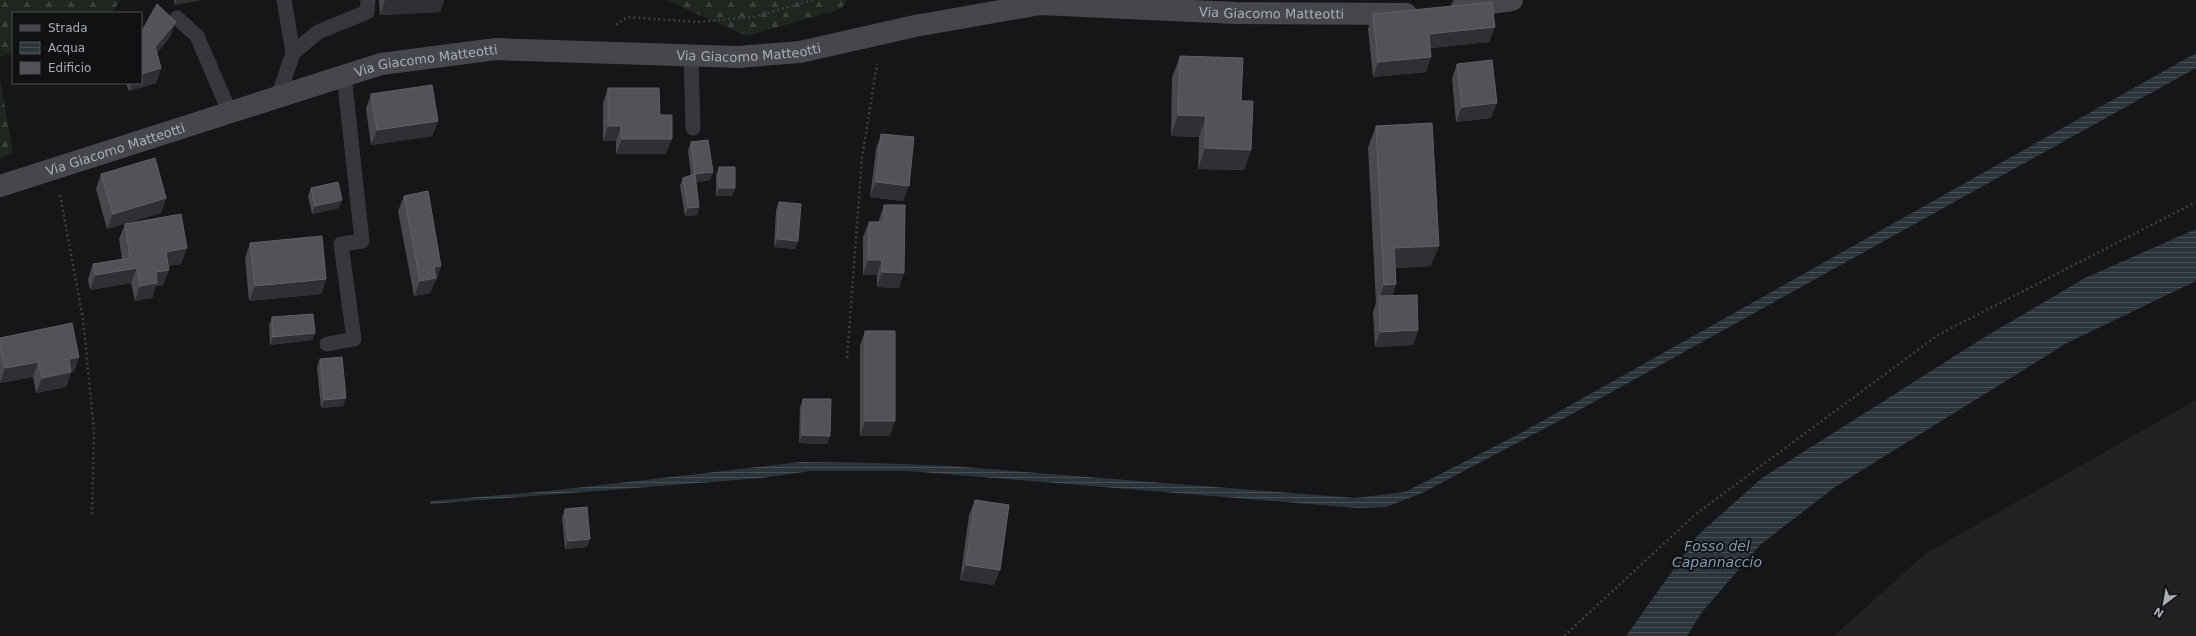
<svg xmlns="http://www.w3.org/2000/svg" width="2196" height="636" font-family="'DejaVu Sans',sans-serif">
<style>
.built{fill:#222225}
.forest{fill:url(#forest-firs)}
.water{fill:url(#water-rules)}
.lines{fill:none;stroke-linecap:round;stroke-linejoin:round}
.path{stroke:#3d3f44;stroke-width:2.5;stroke-dasharray:2 3;stroke-linecap:butt}
.lane{stroke:#37383d;stroke-width:15}
.secondary{stroke:#45474d;stroke-width:22}
.wall{fill:#47494d}
.shaded-wall{fill:#2f3033}
.building{fill:#525359;stroke:#5f6168}
.labels{text-anchor:middle;stroke-width:4;stroke-linejoin:round;paint-order:stroke}
.street-label{font-size:13px;fill:#a8adb8;stroke:#111113}
.water-label{font-size:14px;font-style:italic;fill:#7f9bb3;stroke:#111113}
</style>
<defs>
<pattern id="forest-firs" width="22" height="20" patternUnits="userSpaceOnUse"><rect width="22" height="20" fill="#1e261f"/><path d="M5 1l3.5 6h-7zM16 11l3.5 6h-7z" fill="#3c433d"/></pattern>
<pattern id="water-rules" width="6" height="5" patternUnits="userSpaceOnUse"><rect width="6" height="5" fill="#2c353c"/><path d="M0 2.5h6" fill="none" stroke="#485056"/></pattern>
</defs>
<rect width="100%" height="100%" fill="#161618"/>
<path class="built" d="M2196 400V636H1834L1925 554Z"/>
<path class="forest" d="M0 0H120L112 13H13V53L0 57Z
M666 0H847L841 9 747 36Z
M0 79 13 152 0 159Z"/>
<path class="water" d="M2196 53V68L1574 413 1420 494 1386 507 1357 508 909 471H811L762 478 431 504 430 501 549 491 800 462 876 463 951 466 1355 498 1405 492 1521 433Z
M2196 229V281L2067 343 1835 487 1760 545 1702 612 1687 636H1626L1698 535 1762 478 1988 335 2085 278Z"/>
<g class="lines">
<path class="path" d="M616 25 627 17 697 22 753 17 813 0
M60 195 83 319 94 430 92 516
M847 358 862 158 877 64
M1564 636 1696 514 1938 335 2196 202"/>
<path class="lane" d="M177 18 197 36 230 113
M293 53 318 32 367 12 368 0
M691 55 693 128
M278 97 293 53 284 0
M327 344 354 339 341 244 362 241 344 75"/>
<g class="secondary">
<path d="M1462 7 1512 0"/>
<path id="s1" d="M0 186 381 64 496 49 738 57 800 52 915 26 1040 4 1236 13 1406 14"/>
</g>
</g>
<path class="wall" d="M174 0H200L175 5Z
M379 0H444L440 12 380 15Z
M1373 14 1495 27 1489 42 1430 48 1426 72 1373 77 1368 29Z
M141 30 170 37 157 53 161 68 156 83 129 91 126 83H141Z
M1180 56 1241 101 1251 150 1244 170 1198 169 1199 137 1171 136 1172 77Z
M1457 64 1491 118 1456 122 1452 79Z
M608 88 660 115 666 154H616V141H603V103Z
M371 94 438 121 432 136 371 145 366 109Z
M1376 126 1431 266 1395 268 1396 284 1392 296 1418 330 1413 345 1375 347 1373 312 1376 303 1368 147Z
M881 134 903 201 870 197 876 149Z
M691 142 713 172 710 180 696 182 699 207 697 215 685 216 680 186 683 178 691 176 688 150Z
M719 167 732 196H716V175Z
M101 174 166 198 161 213 107 229 96 189Z
M311 188 339 208 312 214 308 196Z
M404 196 441 266 436 281H435L430 293 414 296 398 211Z
M779 202 798 241 795 249 774 247 776 210Z
M884 205 899 288 877 287V275H863V237L869 222H879V220Z
M125 224 181 264 168 266 163 285 156 286 152 298 135 301 131 283 90 290 88 279 93 264 122 259 119 239Z
M250 243 326 279 321 294 249 301 245 258Z
M272 317 315 333 312 340 270 345 269 325Z
M865 331 890 436H860V346Z
M0 338 79 357 74 372H71L66 387 36 393 33 377 0 383Z
M320 359 343 406 321 408 317 367Z
M803 399 827 444 799 443 800 407Z
M975 500 994 585 960 580 969 515Z
M565 509 587 547 565 549 562 517Z"/>
<path class="shaded-wall" d="M177 0H200L175 5Z
M385 0H444L440 12 380 15Z
M176 22 170 37 149 62 155 47Z
M1495 27 1489 42 1424 49 1429 34Z
M1431 57 1426 72 1373 77 1378 62Z
M161 68 156 83 129 91 132 83H141V74Z
M1497 103 1491 118 1456 122 1462 107Z
M1178 115 1206 116 1199 137 1171 136Z
M438 121 432 136 371 145 377 130Z
M608 126H621L616 141H603Z
M622 139H672L666 154H616Z
M1205 148 1251 150 1244 170 1198 169Z
M713 172 710 180 692 182 695 174Z
M876 182 909 186 903 201 870 197Z
M719 188H735L732 196H716Z
M166 198 161 213 107 229 113 214Z
M342 200 339 208 312 214 315 206Z
M699 207 697 215 685 216 688 208Z
M777 239 798 241 795 249 774 247Z
M1439 246 1431 266 1387 269 1394 248Z
M187 248 181 264 160 267 166 252Z
M868 260H882L877 275H863Z
M441 266 436 281H435L430 293 414 296 420 281 434 267Z
M137 268 131 283 90 290 95 275Z
M169 270 163 285 156 286 152 298 135 301 140 286 156 272Z
M882 272 904 273 899 288 877 287Z
M326 279 321 294 249 301 255 286Z
M1396 284 1389 305 1379 299 1384 285Z
M1418 330 1413 345 1375 347 1380 332Z
M315 333 312 340 270 345 273 337Z
M79 357 74 372H71L66 387 36 393 42 378 69 359Z
M38 362 33 377 0 383V382L5 368Z
M346 398 343 406 321 408 324 400Z
M865 421H895L890 436H860Z
M802 435 830 436 827 444 799 443Z
M590 539 587 547 565 549 568 541Z
M966 565 1000 570 994 585 960 580Z"/>
<path class="building" d="M1492 2 1495 27 1429 34 1431 57 1378 62 1373 14Z
M157 4 176 22 155 47 161 68 141 74V30L143 29Z
M1180 56 1243 58 1241 101H1253L1251 150 1205 148 1206 116 1178 115Z
M1492 60 1497 103 1462 107 1457 64Z
M432 85 438 121 377 130 371 94Z
M608 88H659L660 115H672V139H622L621 126H608Z
M1432 123 1439 246 1394 248 1396 284 1384 285 1376 126Z
M881 134 914 137 909 186 876 182Z
M708 140 713 172 695 174 691 142Z
M155 158 166 198 113 214 101 174Z
M719 167H735V188H719Z
M695 174 699 207 688 208 683 178Z
M338 182 342 200 315 206 311 188Z
M428 191 441 266 434 267 436 278 420 281 404 196Z
M779 202 801 204 798 241 777 239Z
M884 205H905L904 273 882 272V260H868L869 222H884Z
M181 214 187 248 166 252 169 270 156 272 157 283 140 286 137 268 95 275 93 264 130 258 125 224Z
M322 236 326 279 255 286 250 243Z
M1417 295 1418 330 1380 332 1379 296Z
M313 314 315 333 273 337 272 317Z
M72 323 79 357 69 359 71 372 42 378 38 362 5 368 0 348V338Z
M865 331H895V421H865Z
M342 357 346 398 324 400 320 359Z
M803 399H831L830 436 802 435Z
M975 500 1009 505 1000 570 966 565Z
M587 507 590 539 568 541 565 509Z"/>
<g class="labels">
<g class="street-label">
<text dy="5" stroke="none"><textPath href="#s1" startOffset="1297">Via Giacomo Matteotti</textPath></text>
<text dy="5" stroke="none"><textPath href="#s1" startOffset="769">Via Giacomo Matteotti</textPath></text>
<text dy="5" stroke="none"><textPath href="#s1" startOffset="445">Via Giacomo Matteotti</textPath></text>
<text dy="5" stroke="none"><textPath href="#s1" startOffset="121">Via Giacomo Matteotti</textPath></text>
</g>
<g class="water-label">
<text x="1717" y="551">Fosso del<tspan x="1717" dy="16">Capannaccio</tspan></text>
</g>
</g>
<rect x="12" y="12" width="130" height="72" fill="#111113" stroke="#4d4f55"/>
<rect x="20" y="25" width="20" height="6" fill="#45474d" stroke="#4d4f55"/>
<text x="48" y="32" font-size="12" fill="#a8adb8">Strada</text>
<rect x="20" y="42" width="20" height="12" fill="url(#water-rules)" stroke="#4d4f55"/>
<text x="48" y="52" font-size="12" fill="#a8adb8">Acqua</text>
<rect x="20" y="62" width="20" height="12" fill="#525359" stroke="#4d4f55"/>
<text x="48" y="72" font-size="12" fill="#a8adb8">Edificio</text>
<g transform="translate(2164 604) rotate(211)" stroke="#111113" stroke-width="3" paint-order="stroke">
<path d="M0-3L7 15L0 10L-7 15Z" fill="#a8adb8"/>
<text y="-6" font-size="11" font-weight="bold" text-anchor="middle" fill="#a8adb8">N</text>
</g>
</svg>
